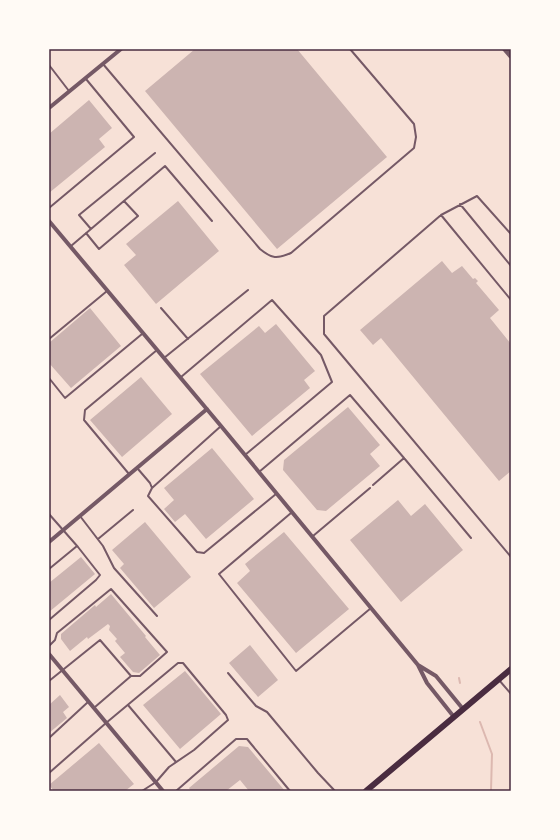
<svg xmlns="http://www.w3.org/2000/svg" width="560" height="840" font-family="Signika,sans-serif">
<style>
.lines{fill:none;stroke-linecap:round;stroke-linejoin:round}
.stream{stroke:#dcb8b0;stroke-width:2}
.building{fill:#ccb4b1}
.service{stroke:#755966;stroke-width:2}
.minor{stroke:#755966;stroke-width:4}
.tertiary{stroke:#755966;stroke-width:5.5}
.secondary{stroke:#4a2c40;stroke-width:6}
.neatline{fill:none;stroke:#4a2c40;stroke-width:1.5}
</style>
<rect width="100%" height="100%" fill="#f7e1d7"/>
<g class="lines">
<path class="stream" d="M459 678 460 683
M480 722 492 754 491 791"/>
</g>
<path class="building" d="M195 49H297L387 157 277 249 145 91Z
M89 100 112 128 99 139 105 147 49 193V134Z
M178 201 219 251 156 304 124 265 136 255 126 244Z
M442 261 452 273 462 266 473 279 475 278 478 281 476 283 499 310 490 318 511 344V471L499 481 381 338 373 345 360 330Z
M90 308 121 346 71 388 49 363V343Z
M276 324 315 371 304 380 310 388 252 436 200 374 259 326 265 333Z
M141 377 172 414 122 457 90 420Z
M348 407 380 445 370 454 380 466 326 511 317 510 283 470 284 460Z
M212 448 254 499 206 539 185 514 175 522 164 509 174 500 164 488Z
M398 500 411 516 425 504 463 550 401 602 350 540Z
M145 522 191 577 154 608 120 568 124 564 112 550Z
M284 532 349 609 296 653 237 583 250 571 245 564Z
M81 557 95 574 49 612V583Z
M111 594 146 636 145 637 160 655 139 673 133 672 120 657 125 653 115 641 117 639 109 630 110 626 108 624 88 639 87 637 70 651 61 639V634L95 605 96 607Z
M250 645 278 680 258 697 229 663Z
M185 671 221 714 180 749 143 705Z
M60 695 69 707 63 712 67 718 49 733V705Z
M99 743 134 784 125 791H54L49 785Z
M239 746 248 747 285 791H249L240 780 226 791H191L189 788Z"/>
<g class="lines">
<path class="service" d="M103 64 260 249C272 259 277 259 291 253L414 148 416 137 414 124 350 49
M49 65 69 91
M460 204 511 266
M49 208 134 137 86 79
M441 215 511 300
M91 229 79 215 155 153
M86 233 99 249 138 216 124 201
M511 234 477 196 441 215 324 316V334L511 557
M71 246 165 166 212 221
M161 308 188 339
M49 339 107 291
M164 358 248 290
M181 377 272 300 321 355 332 382 245 455
M49 378 65 398 142 334
M404 458 471 538
M138 469 150 483 152 488 148 496 197 552 204 553 276 494
M259 472 350 395 404 458 373 485
M129 474 84 420 85 410 157 350
M152 488 221 426
M291 513 219 574 296 671 371 608
M49 514 78 547 100 575 96 580 49 620
M80 516 103 546 114 568 157 616
M313 536 370 488
M98 539 133 510
M49 569 77 546
M49 646 55 640 57 633 111 589 167 652 140 676H131L95 707
M228 673 256 706 267 712 318 773 335 791
M499 680 511 694
M49 681 100 640 131 676
M128 705 176 762
M49 738 88 702
M49 773 106 723 178 663H183L226 715 228 720 194 750 169 767 156 782 142 791
M176 791 236 739H247L290 791"/>
<path class="minor" d="M49 108 121 49
M49 221 221 426 418 665
M49 542 207 409
M49 654 163 791
M454 717 427 683 418 665 436 676 463 709"/>
<path class="tertiary" d="M505 49 511 56"/>
<path class="secondary" d="M366 791 511 669"/>
</g>
<rect width="560" height="840" fill="none" stroke="#fffaf5" stroke-width="100"/>
<rect x="50" y="50" width="460" height="740" class="neatline"/>
</svg>
